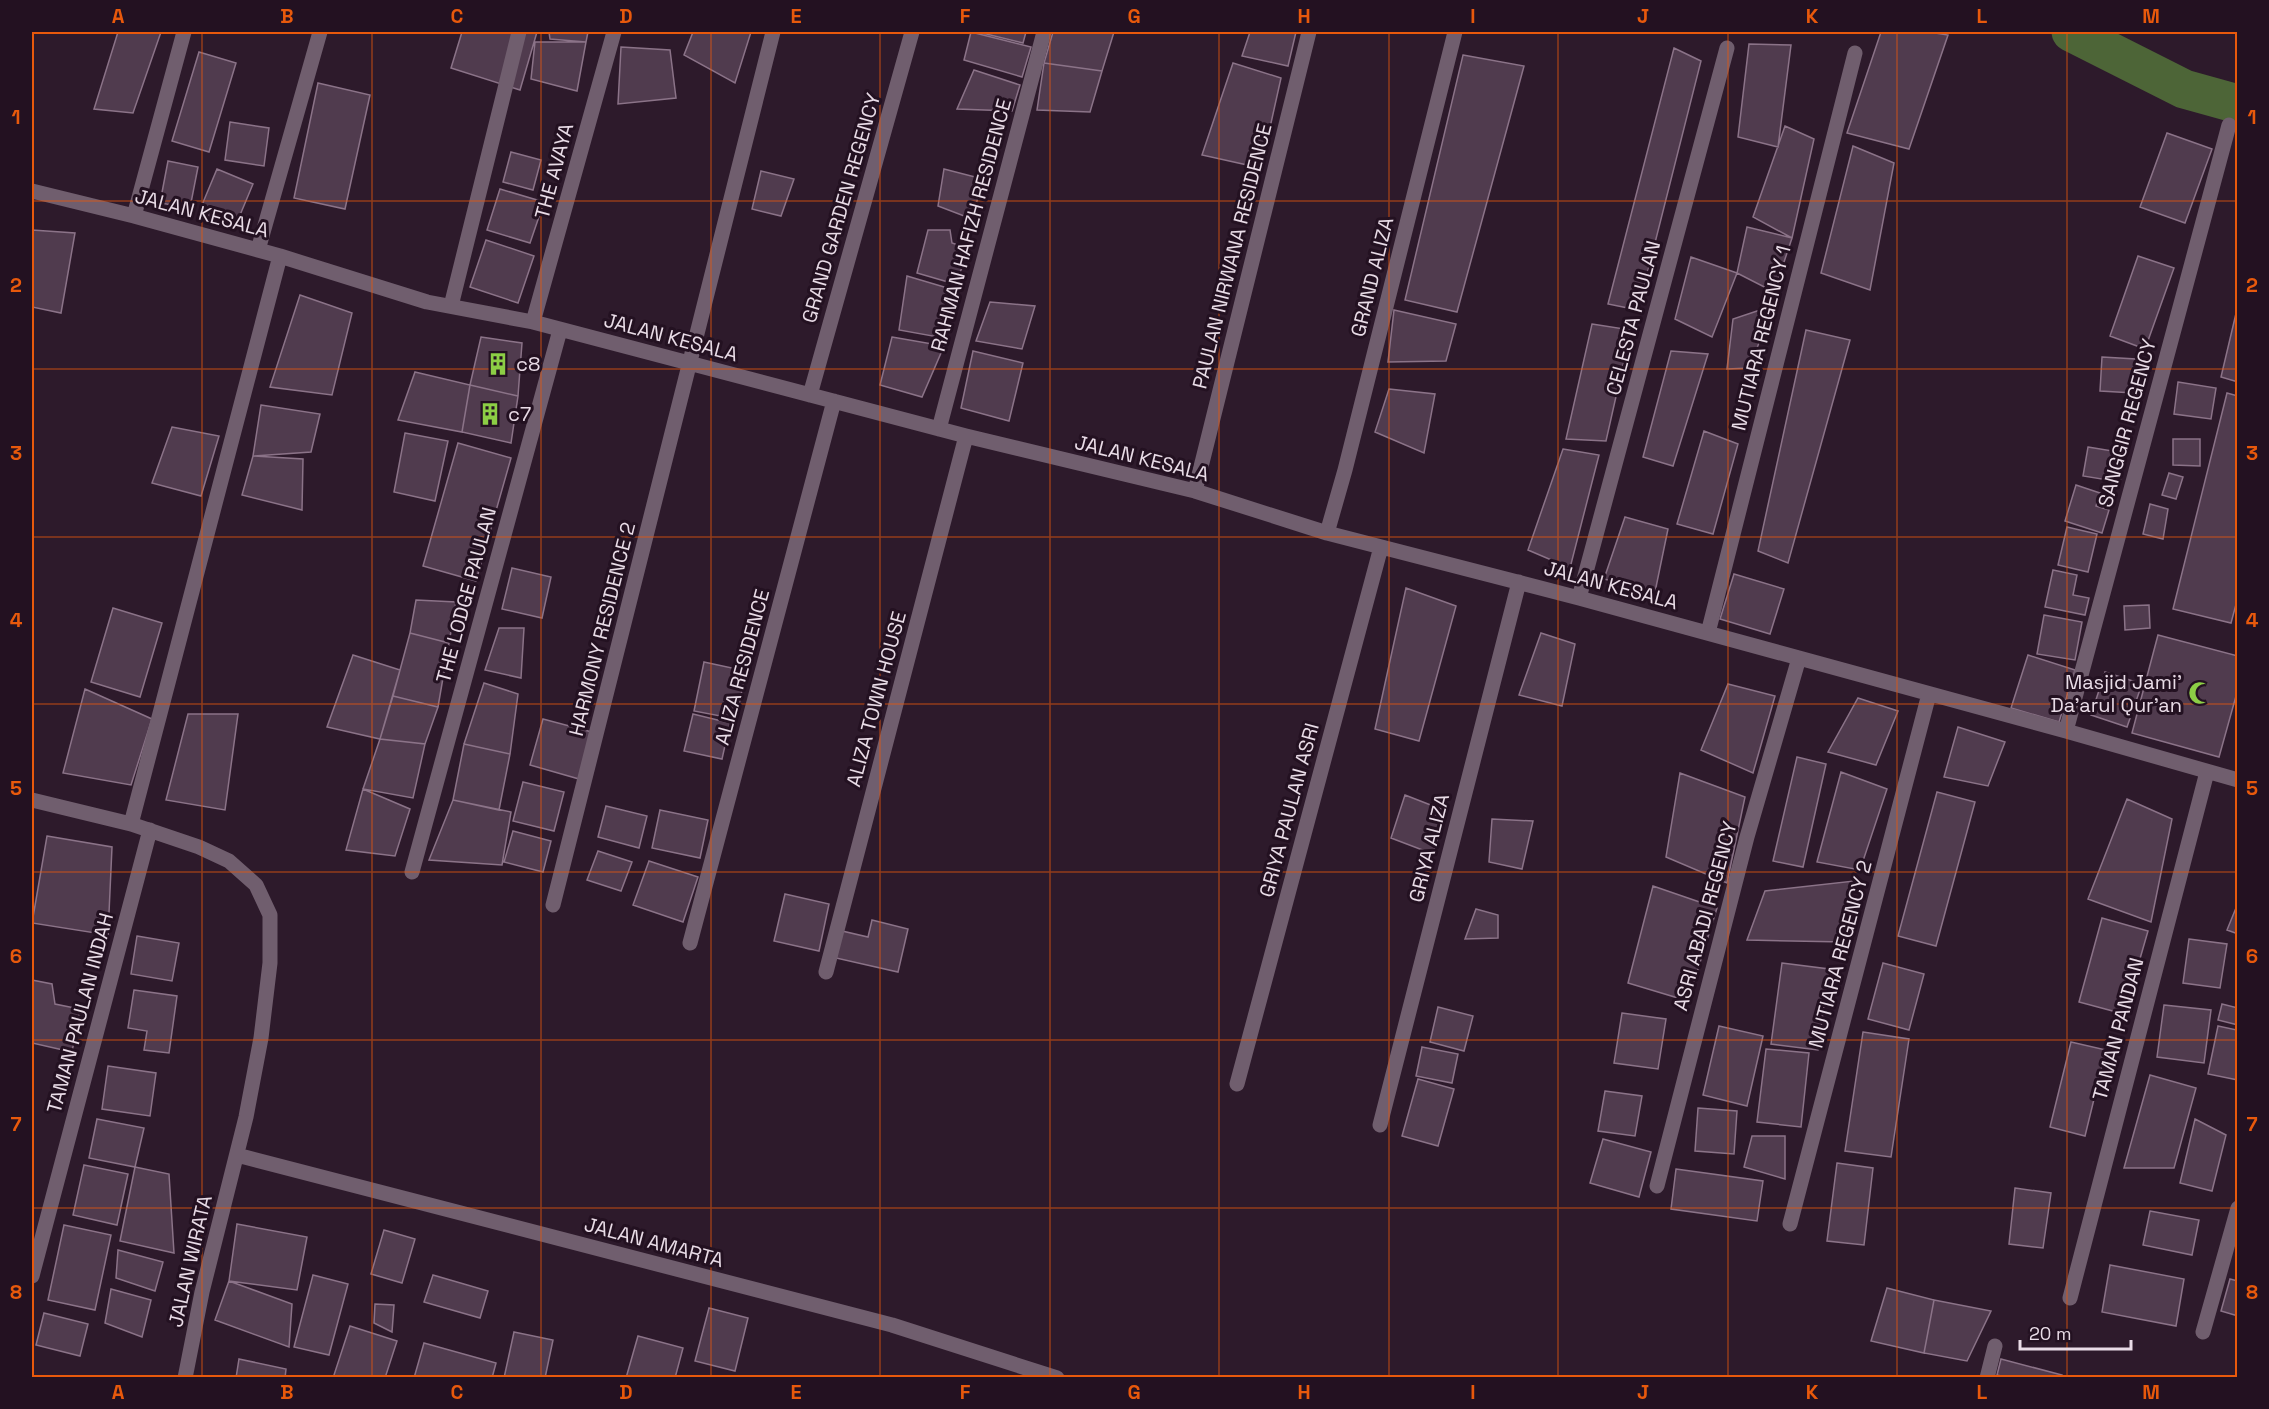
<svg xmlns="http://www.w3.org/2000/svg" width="2269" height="1409" font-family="'Space Grotesk',sans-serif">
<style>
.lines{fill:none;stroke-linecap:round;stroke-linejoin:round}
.canal{stroke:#4d6537;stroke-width:39}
.building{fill:#503b4e;stroke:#8b7388;stroke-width:1.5}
.minor{stroke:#705e6e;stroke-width:15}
.grid{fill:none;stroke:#e8590c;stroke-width:1.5;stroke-opacity:0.55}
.labels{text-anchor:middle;stroke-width:6;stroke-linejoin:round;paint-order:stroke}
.street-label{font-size:20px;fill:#e9dce7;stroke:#231121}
.poi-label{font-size:20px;fill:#e9dce7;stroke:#231121;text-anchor:start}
.neatline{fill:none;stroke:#e8590c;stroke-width:2}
.grid-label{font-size:20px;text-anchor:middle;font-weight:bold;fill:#e8590c}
</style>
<rect width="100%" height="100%" fill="#2d1a2b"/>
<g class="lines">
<path class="canal" d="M2071 32 2184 89 2238 104"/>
</g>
<path class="building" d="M118 32H161L133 113 94 109Z
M462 32H537L520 90 451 68Z
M549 32H588L586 42 550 39Z
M693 32H751L735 83 684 55Z
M971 32 1031 47 1022 77 964 60Z
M978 32H1026L1023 43Z
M1053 32H1114L1102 71 1044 63Z
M1250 32H1296L1288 66 1242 56Z
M1881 32H1929L1948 35 1909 149 1847 133Z
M535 42H586L577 91 531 79Z
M1749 44 1791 45 1778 147 1738 137Z
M621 47 670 50 676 98 618 104Z
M1674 48 1701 61 1638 310 1608 304Z
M199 52 236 63 209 152 172 141Z
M1463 55 1524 66 1457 312 1405 300Z
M1044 63 1102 71 1090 112 1037 110Z
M1233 63 1281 78 1261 168 1202 155Z
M974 70 1020 85 1012 111 957 109Z
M318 83 370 95 345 209 294 198Z
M230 122 269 128 264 166 225 160Z
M1785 126 1814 139 1792 238 1753 217Z
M2167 133 2212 149 2185 223 2140 207Z
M1853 146 1894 163 1870 290 1821 273Z
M511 152 541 160 533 190 503 182Z
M168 161 198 167 190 208 160 203Z
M217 169 253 184 235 227 199 212Z
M944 169 983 179 972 219 938 206Z
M761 171 794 179 781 216 752 209Z
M500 189 544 202 530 243 487 230Z
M1747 227 1792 238 1774 292 1737 273Z
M32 230 75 233 61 313 32 307Z
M928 230H950L952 243 970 249 955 284 917 273Z
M486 240 534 256 518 303 470 287Z
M2138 256 2174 268 2145 349 2110 336Z
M1691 257 1737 273 1712 337 1675 319Z
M907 276 951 289 938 337 899 330Z
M300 295 352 313 332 395 270 387Z
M990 302 1035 306 1022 349 976 341Z
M2238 305V382L2221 377Z
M1772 306 1750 368 1727 369 1733 319Z
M1394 310 1456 324 1446 361 1388 362Z
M1592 324 1631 330 1606 441 1566 439Z
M1806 330 1850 340 1788 563 1758 551Z
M481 337 522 343 518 396 470 385Z
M892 337 944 346 922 397 880 385Z
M973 351 1023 363 1009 421 961 408Z
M1671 351 1708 354 1673 466 1643 457Z
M2102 357 2136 359 2134 393 2100 391Z
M415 372 470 385 462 432 398 420Z
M2178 382 2216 388 2211 419 2174 414Z
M470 385 518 396 511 443 462 432Z
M1389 389 1435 394 1424 453 1375 432Z
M2227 393 2238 396V597L2231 623 2173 609Z
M261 405 320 414 311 452 253 456Z
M172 427 219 436 201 496 152 483Z
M1704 431 1738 444 1713 534 1677 524Z
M405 433 448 441 435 501 394 492Z
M2173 439H2200V466L2173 465Z
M458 443 511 458 476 581 423 566Z
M2088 447 2125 453 2120 482 2083 476Z
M1563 449 1599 455 1570 568 1528 550Z
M253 456 303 459 302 510 242 495Z
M2169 473 2183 477 2176 499 2162 495Z
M2076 485 2100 493 2096 506 2109 510 2102 533 2065 521Z
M2150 504 2168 509 2163 539 2143 534Z
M1625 517 1668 529 1655 592 1604 579Z
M2067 527 2097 534 2088 572 2058 565Z
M512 568 551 577 542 618 502 609Z
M2053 570 2077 575 2073 595 2089 598 2085 615 2045 607Z
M1734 574 1784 589 1770 634 1720 619Z
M1406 588 1456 606 1419 741 1375 729Z
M416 600 456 602 449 643 410 633Z
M2149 605 2150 628 2125 630 2124 606Z
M113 608 162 623 140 697 91 682Z
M2044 615 2082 622 2075 660 2037 654Z
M499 628H524L521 678 485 670Z
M410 633 449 643 438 707 393 696Z
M1541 633 1575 644 1562 706 1519 695Z
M2158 635 2238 656V689L2219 757 2132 733Z
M353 655 400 670 380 739 327 727Z
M2028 655 2075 670 2059 722 2011 708Z
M704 662 746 671 736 719 694 711Z
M2105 672 2142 684 2127 727 2091 715Z
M484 683 518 694 510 754 464 744Z
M1728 684 1775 696 1753 773 1701 750Z
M85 689 152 719 131 785 63 773Z
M393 696 438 707 425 744 380 739Z
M1858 698 1898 711 1876 765 1828 752Z
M188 714H238L225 810 166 800Z
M693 714 730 723 722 759 684 751Z
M543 719 592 732 579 779 530 765Z
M1958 727 2005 742 1988 786 1944 777Z
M380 739 425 744 413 798 363 789Z
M464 744 510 754 499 810 453 800Z
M1797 757 1826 764 1803 867 1773 861Z
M1841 772 1887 789 1860 870 1817 862Z
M1680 773 1745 797 1727 883 1666 857Z
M523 782 564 792 554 831 513 821Z
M363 789 410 809 395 856 346 850Z
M1937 792 1975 802 1936 946 1898 936Z
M1405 795 1446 811 1433 854 1391 838Z
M2127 799 2172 819 2151 922 2088 899Z
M453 800 511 812 502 865 429 860Z
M606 806 647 816 639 848 598 837Z
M660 810 708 820 700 858 652 848Z
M1492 819 1533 821 1522 869 1489 862Z
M513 831 551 841 543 872 504 862Z
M47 836 112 847 108 935 32 923Z
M598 851 632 862 621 891 587 880Z
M649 861 698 877 683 922 633 905Z
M1854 881 1845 942 1747 940 1765 891Z
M1653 886 1717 908 1688 1001 1628 983Z
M785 894 829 904 819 951 774 941Z
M2238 903V934L2227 930Z
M1476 909 1498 915V938L1465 939Z
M2102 918 2148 931 2124 1014 2079 1002Z
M872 920 908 929 898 972 836 958 842 931 868 937Z
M137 936 179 943 172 981 131 974Z
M2189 939 2227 944 2220 988 2183 983Z
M1782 963 1829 969 1818 1050 1771 1044Z
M1883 963 1924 974 1909 1030 1868 1019Z
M32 980 52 984 55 1004 80 1009 72 1052 32 1043Z
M134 990 177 996 169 1053 144 1050 147 1031 128 1028Z
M2222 1004 2238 1008V1025L2218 1020Z
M2164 1005 2211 1010 2204 1063 2157 1057Z
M1438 1007 1473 1016 1464 1051 1430 1042Z
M1622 1013 1666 1019 1658 1069 1614 1063Z
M1719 1026 1763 1036 1747 1106 1703 1095Z
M2218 1026 2237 1030 2238 1080 2208 1074Z
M1863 1032 1909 1039 1891 1157 1845 1151Z
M2071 1042 2106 1050 2085 1136 2050 1127Z
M1422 1047 1458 1054 1452 1083 1416 1076Z
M1766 1049 1809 1053 1801 1127 1757 1122Z
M108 1066 156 1073 150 1116 102 1109Z
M2150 1075 2196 1088 2174 1168H2124Z
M1418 1079 1454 1089 1438 1146 1402 1136Z
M1605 1091 1642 1096 1635 1136 1598 1131Z
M1698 1108 1737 1111 1734 1154 1695 1151Z
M97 1119 144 1128 135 1167 89 1158Z
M2195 1119 2226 1135 2212 1191 2180 1183Z
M1752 1136H1785V1179L1744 1167Z
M1603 1139 1651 1152 1639 1197 1590 1183Z
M1837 1163 1873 1168 1864 1245 1827 1241Z
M84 1165 128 1174 117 1225 73 1215Z
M135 1167 169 1174 174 1253 120 1241Z
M1676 1169 1763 1181 1757 1221 1671 1209Z
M2015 1188 2051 1193 2043 1248 2009 1244Z
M2150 1211 2199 1220 2192 1255 2143 1245Z
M237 1224 307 1237 297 1290 229 1281Z
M64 1225 111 1235 95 1310 48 1300Z
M384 1230 415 1239 402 1283 371 1274Z
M118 1250 163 1262 155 1291 116 1278Z
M2110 1265 2184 1279 2176 1326 2102 1312Z
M313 1275 348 1284 329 1355 294 1347Z
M433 1275 488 1291 480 1318 424 1302Z
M2230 1279 2238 1281V1316L2221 1311Z
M229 1281 292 1304 289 1347 215 1320Z
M1887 1288 1934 1300 1924 1353 1871 1341Z
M111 1289 151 1300 142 1337 105 1323Z
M1934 1300 1991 1311 1967 1361 1924 1353Z
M375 1304 394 1305 392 1332 374 1323Z
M709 1308 748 1318 735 1371 695 1361Z
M44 1313 88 1324 80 1356 36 1345Z
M350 1326 397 1341 385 1378H341L334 1375Z
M514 1332 553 1340 545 1378H504Z
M638 1336 683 1348 675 1378H626Z
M424 1343 496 1363 492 1378H414Z
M239 1359 286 1369 285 1378H236Z
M2001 1359 2062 1375 2061 1378H2009L1997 1375Z"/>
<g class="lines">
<path class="minor" d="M32 191 134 216 280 256 427 302 533 322 966 436 1195 491 1327 533 1579 598 2066 731 2238 780
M134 216 184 32
M258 250 320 32
M451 306 519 32
M533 322 614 32
M810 395 912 32
M939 429 1044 32
M1195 491 1309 32
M1327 533 1345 470 1455 32
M1579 598 1727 48
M1708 633 1855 53
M2066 731 2229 125
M32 800 131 824 199 847 229 861 256 885 270 915V963L261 1038 246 1117 202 1292 185 1378
M131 824 280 256
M412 872 560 330
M553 905 773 32
M690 943 834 401
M826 972 966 436
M1237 1084 1381 547
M1380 1125 1519 582
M237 1155 892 1325 1057 1378
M1657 1186 1747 837 1799 658
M1790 1224 1929 694
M32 1276 150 830
M2070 1298 2207 772
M2203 1332 2238 1208
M1987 1378 1995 1346"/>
</g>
<path class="grid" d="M202 32V1378M372 32V1378M541 32V1378M711 32V1378M880 32V1378M1050 32V1378M1219 32V1378M1389 32V1378M1558 32V1378M1728 32V1378M1897 32V1378M2067 32V1378M32 201H2238M32 369H2238M32 537H2238M32 704H2238M32 872H2238M32 1040H2238M32 1208H2238"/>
<defs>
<g id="building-bare" transform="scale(1.8)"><path d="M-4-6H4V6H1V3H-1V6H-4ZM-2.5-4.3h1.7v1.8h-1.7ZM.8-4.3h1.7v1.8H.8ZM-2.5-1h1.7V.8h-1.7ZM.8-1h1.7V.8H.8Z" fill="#8cce45" stroke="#231121" stroke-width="2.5" paint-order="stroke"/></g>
<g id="mosque-bare" transform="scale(1.8)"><path d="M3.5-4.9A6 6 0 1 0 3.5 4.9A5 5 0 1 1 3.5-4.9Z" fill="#8cce45" stroke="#231121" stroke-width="2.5" paint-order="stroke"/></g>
</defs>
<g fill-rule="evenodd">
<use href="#building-bare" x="498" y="364"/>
<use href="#building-bare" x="490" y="414"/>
<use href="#mosque-bare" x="2200" y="693"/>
</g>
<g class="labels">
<g class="street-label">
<text transform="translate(554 171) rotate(-75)" y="7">THE AVAYA</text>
<text transform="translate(841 208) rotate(-74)" y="7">GRAND GARDEN REGENCY</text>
<text transform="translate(202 213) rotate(15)" y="7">JALAN KESALA</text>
<text transform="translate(971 225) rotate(-75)" y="7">RAHMAN HAFIZH RESIDENCE</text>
<text transform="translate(1232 256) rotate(-76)" y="7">PAULAN NIRWANA RESIDENCE</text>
<text transform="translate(1372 277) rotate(-76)" y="7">GRAND ALIZA</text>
<text transform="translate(1633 318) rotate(-75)" y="7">CELESTA PAULAN</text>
<text transform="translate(671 337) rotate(15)" y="7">JALAN KESALA</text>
<text transform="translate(1761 338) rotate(-76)" y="7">MUTIARA REGENCY 1</text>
<text transform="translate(2127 423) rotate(-75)" y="7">SANGGIR REGENCY</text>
<text transform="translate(1142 458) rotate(14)" y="7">JALAN KESALA</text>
<text transform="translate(1611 585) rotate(15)" y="7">JALAN KESALA</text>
<text transform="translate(466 595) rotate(-75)" y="7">THE LODGE PAULAN</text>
<text transform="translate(602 629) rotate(-76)" y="7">HARMONY RESIDENCE 2</text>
<text transform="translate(742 667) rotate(-75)" y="7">ALIZA RESIDENCE</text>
<text transform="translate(876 699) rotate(-75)" y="7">ALIZA TOWN HOUSE</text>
<text transform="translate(1289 810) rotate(-75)" y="7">GRIYA PAULAN ASRI</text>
<text transform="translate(1429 848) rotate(-76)" y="7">GRIYA ALIZA</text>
<text transform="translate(1705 916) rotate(-75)" y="7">ASRI ABADI REGENCY</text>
<text transform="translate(1840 954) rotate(-75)" y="7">MUTIARA REGENCY 2</text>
<text transform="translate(80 1013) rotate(-75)" y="7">TAMAN PAULAN INDAH</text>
<text transform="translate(2118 1029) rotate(-75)" y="7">TAMAN PANDAN</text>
<text transform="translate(654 1242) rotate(15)" y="7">JALAN AMARTA</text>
<text transform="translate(190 1261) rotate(-77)" y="7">JALAN WIRATA</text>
</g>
<g class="poi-label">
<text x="516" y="371">c8</text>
<text x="508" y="421">c7</text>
<text x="2182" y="689" text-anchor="end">Masjid Jami'<tspan x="2182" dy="23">Da'arul Qur'an</tspan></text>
</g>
</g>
<rect width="2269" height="1409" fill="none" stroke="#231121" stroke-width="66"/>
<path d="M2020 1340v9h111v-9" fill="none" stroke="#e9dce7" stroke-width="3"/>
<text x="2029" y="1340" font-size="18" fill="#e9dce7" stroke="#231121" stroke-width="4.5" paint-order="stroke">20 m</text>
<rect x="33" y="33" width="2203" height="1343" class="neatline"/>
<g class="grid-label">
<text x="118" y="23">A</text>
<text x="287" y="23">B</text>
<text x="457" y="23">C</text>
<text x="626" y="23">D</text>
<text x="796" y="23">E</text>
<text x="965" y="23">F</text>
<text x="1134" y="23">G</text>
<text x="1304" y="23">H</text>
<text x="1473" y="23">I</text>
<text x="1643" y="23">J</text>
<text x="1812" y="23">K</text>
<text x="1982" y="23">L</text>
<text x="2151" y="23">M</text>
<text x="16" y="124">1</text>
<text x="2252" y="124">1</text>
<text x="16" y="292">2</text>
<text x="2252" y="292">2</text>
<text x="16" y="460">3</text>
<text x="2252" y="460">3</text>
<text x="16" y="627">4</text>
<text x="2252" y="627">4</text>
<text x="16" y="795">5</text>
<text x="2252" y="795">5</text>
<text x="16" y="963">6</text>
<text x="2252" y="963">6</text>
<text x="16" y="1131">7</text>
<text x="2252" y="1131">7</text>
<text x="16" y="1299">8</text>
<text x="2252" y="1299">8</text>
<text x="118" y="1399">A</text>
<text x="287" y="1399">B</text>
<text x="457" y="1399">C</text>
<text x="626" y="1399">D</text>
<text x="796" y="1399">E</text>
<text x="965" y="1399">F</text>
<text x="1134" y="1399">G</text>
<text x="1304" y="1399">H</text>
<text x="1473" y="1399">I</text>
<text x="1643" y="1399">J</text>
<text x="1812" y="1399">K</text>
<text x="1982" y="1399">L</text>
<text x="2151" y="1399">M</text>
</g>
</svg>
